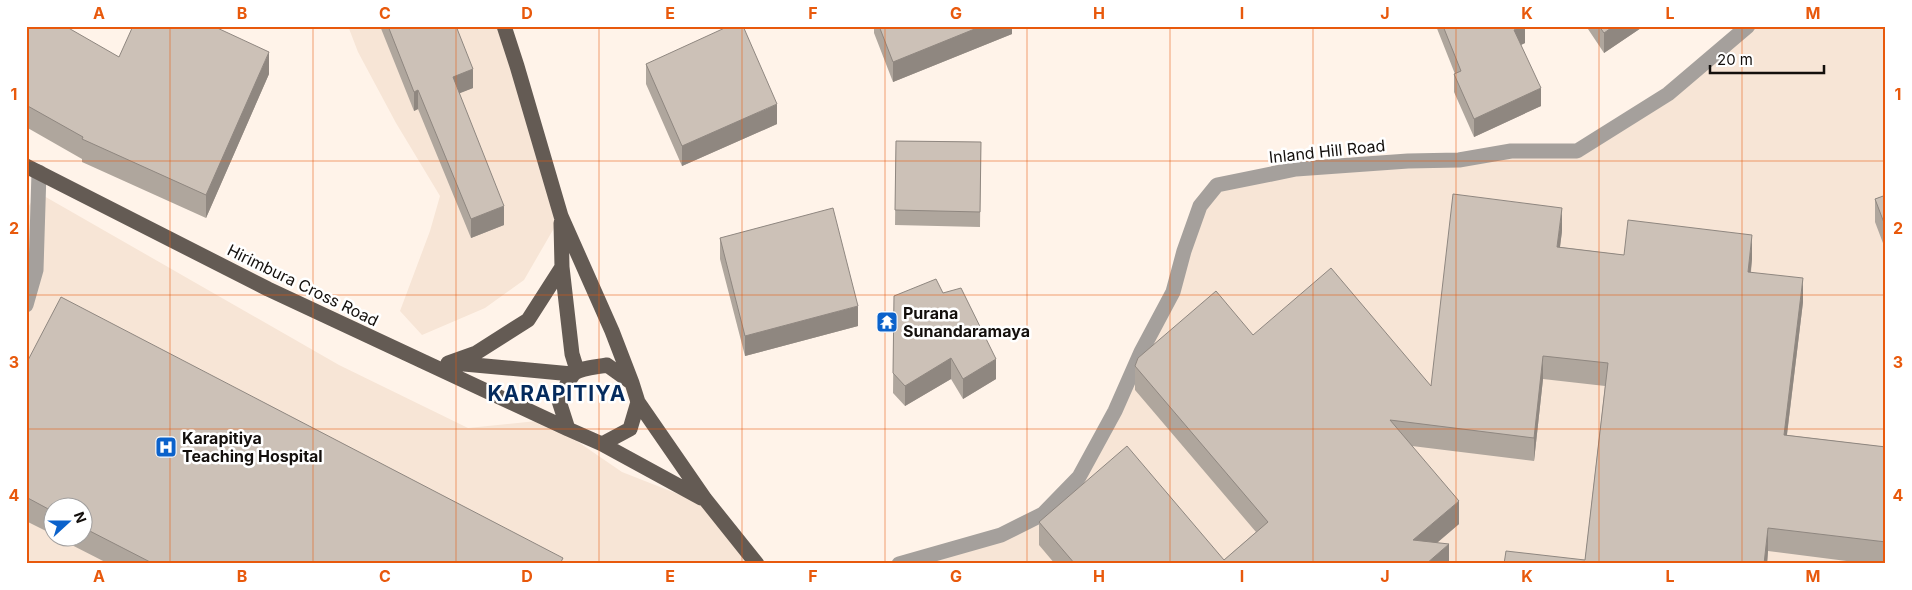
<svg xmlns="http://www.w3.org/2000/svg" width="1912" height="590" font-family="Inter,sans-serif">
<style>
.built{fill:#f7e5d6;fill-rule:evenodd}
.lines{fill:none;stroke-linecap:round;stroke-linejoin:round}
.minor{stroke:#a5a09c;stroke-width:15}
.major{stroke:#645b54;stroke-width:15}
.wall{fill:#afa69d}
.shaded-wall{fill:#8f8780}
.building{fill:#ccc1b7;stroke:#8f8780}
.grid{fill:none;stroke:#e8590c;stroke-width:1;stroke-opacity:0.55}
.labels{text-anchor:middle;stroke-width:5;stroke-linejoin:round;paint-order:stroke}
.street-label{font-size:16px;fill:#130f0c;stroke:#fff}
.poi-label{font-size:16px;font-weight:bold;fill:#130f0c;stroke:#fff;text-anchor:start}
.district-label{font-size:21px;font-weight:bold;letter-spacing:1px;fill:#042a5d;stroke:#fff}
.neatline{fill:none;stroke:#e8590c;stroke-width:2}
.grid-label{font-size:16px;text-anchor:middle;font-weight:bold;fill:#e8590c}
</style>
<rect width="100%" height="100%" fill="#fff3e9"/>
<path class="built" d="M348 26H504L561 216 524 280 485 308 422 335 400 311 430 231 440 196 396 123 358 52Z
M1748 26H1886V564H899L1043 514 1079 477 1184 251 1217 185 1296 169 1577 151 1668 94Z
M37 192 339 365 468 428 546 420 622 472 711 507 757 564H26V211ZM52 508H82V538H52Z"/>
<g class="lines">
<path class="minor" d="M26 305 36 270 39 172
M899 564 1001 535 1043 514 1079 477 1115 411 1141 352 1173 292 1184 251 1200 206 1217 185 1296 169 1408 161 1459 160 1511 151H1577L1668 94 1748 26"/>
<path class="major" d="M504 26 517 66 561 216 612 331 632 383
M26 166 268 289 568 429
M561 223 562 267 572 354 577 370
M448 363 476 353 528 320 562 267
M453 363 572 374
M607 365 632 383 638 402 630 429 602 444 568 429 559 401C575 367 571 371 607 365Z
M638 402 705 499 757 564
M602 444 701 498"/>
</g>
<path class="wall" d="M26 26 119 57 269 74 206 218 82 162V159L26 127Z
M380 26H456L473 88 459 93 504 225 471 238 418 109 414 111Z
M874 26H1012V34L893 82 874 33Z
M1436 26H1525V43L1521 45 1541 106 1474 137 1454 92V74H1455Z
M1586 26H1644L1604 53Z
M646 64 777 124 682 166 646 84Z
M896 141 981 142 980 227 895 225Z
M1886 195V251L1875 222V199Z
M1562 231 1560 247 1624 255 1752 259 1751 272 1803 302 1787 435 1886 447V564H1870L1768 551 1767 564H1504L1585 560 1605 386 1543 379 1534 461 1412 446 1459 524 1437 543 1449 564H1055L1039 545V522L1224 560 1256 532 1135 390V366L1253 335 1431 386Z
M720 238 858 326 745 356 720 259Z
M943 293 996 379 963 399 951 379 905 406 893 393 894 296Z
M26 364 563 564H109L58 538H82V508H52V534L26 521Z"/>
<path class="shaded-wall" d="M982 26H1012V34L893 82V62Z
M1522 26H1525V43L1514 48V30Z
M1614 26H1644L1604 53V33Z
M269 52V74L206 218V195Z
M473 69V88L453 96V77Z
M1541 88V106L1474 137V119Z
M418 90V109L414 111V92Z
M777 104V124L682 166V146Z
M504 206V225L471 238V219Z
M1562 208V231L1557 270V247Z
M1752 235V259L1748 295V272Z
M1803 278V302L1784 458V435Z
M858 306V326L745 356V336Z
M1543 356V379L1534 461V438Z
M951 358V379L905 406V386Z
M996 359V379L963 399V379Z
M1459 501V524L1413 563V540Z
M1768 528V551L1767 564H1764Z
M1449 544V564H1426Z"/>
<path class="building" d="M26 26H65L119 57 133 26H213L269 52 206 195 82 139 83 137 26 105Z
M388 26H456L473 69 453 77 504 206 471 219 418 90 414 92Z
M729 26H743L777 104 682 146 646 64Z
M879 26H982L893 62Z
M1443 26H1522L1514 30 1541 88 1474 119 1454 74 1461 71Z
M1599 26H1614L1604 33Z
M896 141 981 142 980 212 895 210Z
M1453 194 1562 208 1557 247 1624 255 1628 220 1752 235 1748 272 1803 278 1784 435 1886 447V542L1768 528 1764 564H1504L1506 551 1585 560 1608 363 1543 356 1534 438 1390 420 1459 501 1413 540 1449 544 1426 564H1075L1039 522 1127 446 1224 560 1268 522 1135 366 1138 358 1216 291 1253 335 1331 268 1431 386Z
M1886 195V228L1875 199Z
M833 208 858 306 745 336 720 238Z
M936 279 943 293 961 288 996 359 963 379 951 358 905 386 893 373 894 296Z
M61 297 563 558 560 564H154L82 527V508H52V511L26 497V364Z"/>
<path class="grid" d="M170 26V564M313 26V564M456 26V564M599 26V564M742 26V564M885 26V564M1027 26V564M1170 26V564M1313 26V564M1456 26V564M1599 26V564M1742 26V564M26 161H1886M26 295H1886M26 429H1886"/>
<defs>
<g id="temple-square" transform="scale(1.125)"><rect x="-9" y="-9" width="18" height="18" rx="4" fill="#0b62cb" stroke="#fff"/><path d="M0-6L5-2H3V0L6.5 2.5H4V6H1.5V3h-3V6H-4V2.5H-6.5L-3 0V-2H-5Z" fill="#fff"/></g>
<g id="hospital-square" transform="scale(1.125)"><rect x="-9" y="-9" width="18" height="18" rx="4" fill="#0b62cb" stroke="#fff"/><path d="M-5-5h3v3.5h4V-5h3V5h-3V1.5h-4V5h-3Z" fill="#fff"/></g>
</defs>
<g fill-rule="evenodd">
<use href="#temple-square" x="887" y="322"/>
<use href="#hospital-square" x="166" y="447"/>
</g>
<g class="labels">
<g class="street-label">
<text transform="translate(1327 151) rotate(-6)" y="6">Inland Hill Road</text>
<text transform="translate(303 285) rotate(26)" y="6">Hirimbura Cross Road</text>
</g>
<g class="poi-label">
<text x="903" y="319">Purana<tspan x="903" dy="18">Sunandaramaya</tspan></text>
<text x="182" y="444">Karapitiya<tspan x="182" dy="18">Teaching Hospital</tspan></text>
</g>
<g class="district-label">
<text x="557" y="401">KARAPITIYA</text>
</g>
</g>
<rect width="1912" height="590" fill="none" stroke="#ffffff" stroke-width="55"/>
<g transform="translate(68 522) rotate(69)"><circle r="24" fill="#ffffff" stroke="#a19f9e"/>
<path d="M0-4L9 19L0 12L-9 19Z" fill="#0b62cb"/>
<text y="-8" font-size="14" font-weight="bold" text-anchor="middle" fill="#130f0c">N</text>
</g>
<path d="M1710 65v8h114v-8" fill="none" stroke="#130f0c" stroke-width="2.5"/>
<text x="1717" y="65" font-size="15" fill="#130f0c" stroke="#ffffff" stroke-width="4" paint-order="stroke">20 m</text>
<rect x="28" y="28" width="1856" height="534" class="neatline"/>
<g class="grid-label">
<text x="99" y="19">A</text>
<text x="242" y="19">B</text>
<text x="385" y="19">C</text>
<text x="527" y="19">D</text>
<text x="670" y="19">E</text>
<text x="813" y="19">F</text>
<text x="956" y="19">G</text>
<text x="1099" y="19">H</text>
<text x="1242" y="19">I</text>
<text x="1385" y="19">J</text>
<text x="1527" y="19">K</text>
<text x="1670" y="19">L</text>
<text x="1813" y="19">M</text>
<text x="14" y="100">1</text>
<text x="1898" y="100">1</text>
<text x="14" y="234">2</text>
<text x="1898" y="234">2</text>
<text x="14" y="368">3</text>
<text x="1898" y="368">3</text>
<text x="14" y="501">4</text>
<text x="1898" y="501">4</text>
<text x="99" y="582">A</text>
<text x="242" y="582">B</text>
<text x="385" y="582">C</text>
<text x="527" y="582">D</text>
<text x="670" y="582">E</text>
<text x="813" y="582">F</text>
<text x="956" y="582">G</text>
<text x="1099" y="582">H</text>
<text x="1242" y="582">I</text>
<text x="1385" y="582">J</text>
<text x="1527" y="582">K</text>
<text x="1670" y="582">L</text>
<text x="1813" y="582">M</text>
</g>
</svg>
